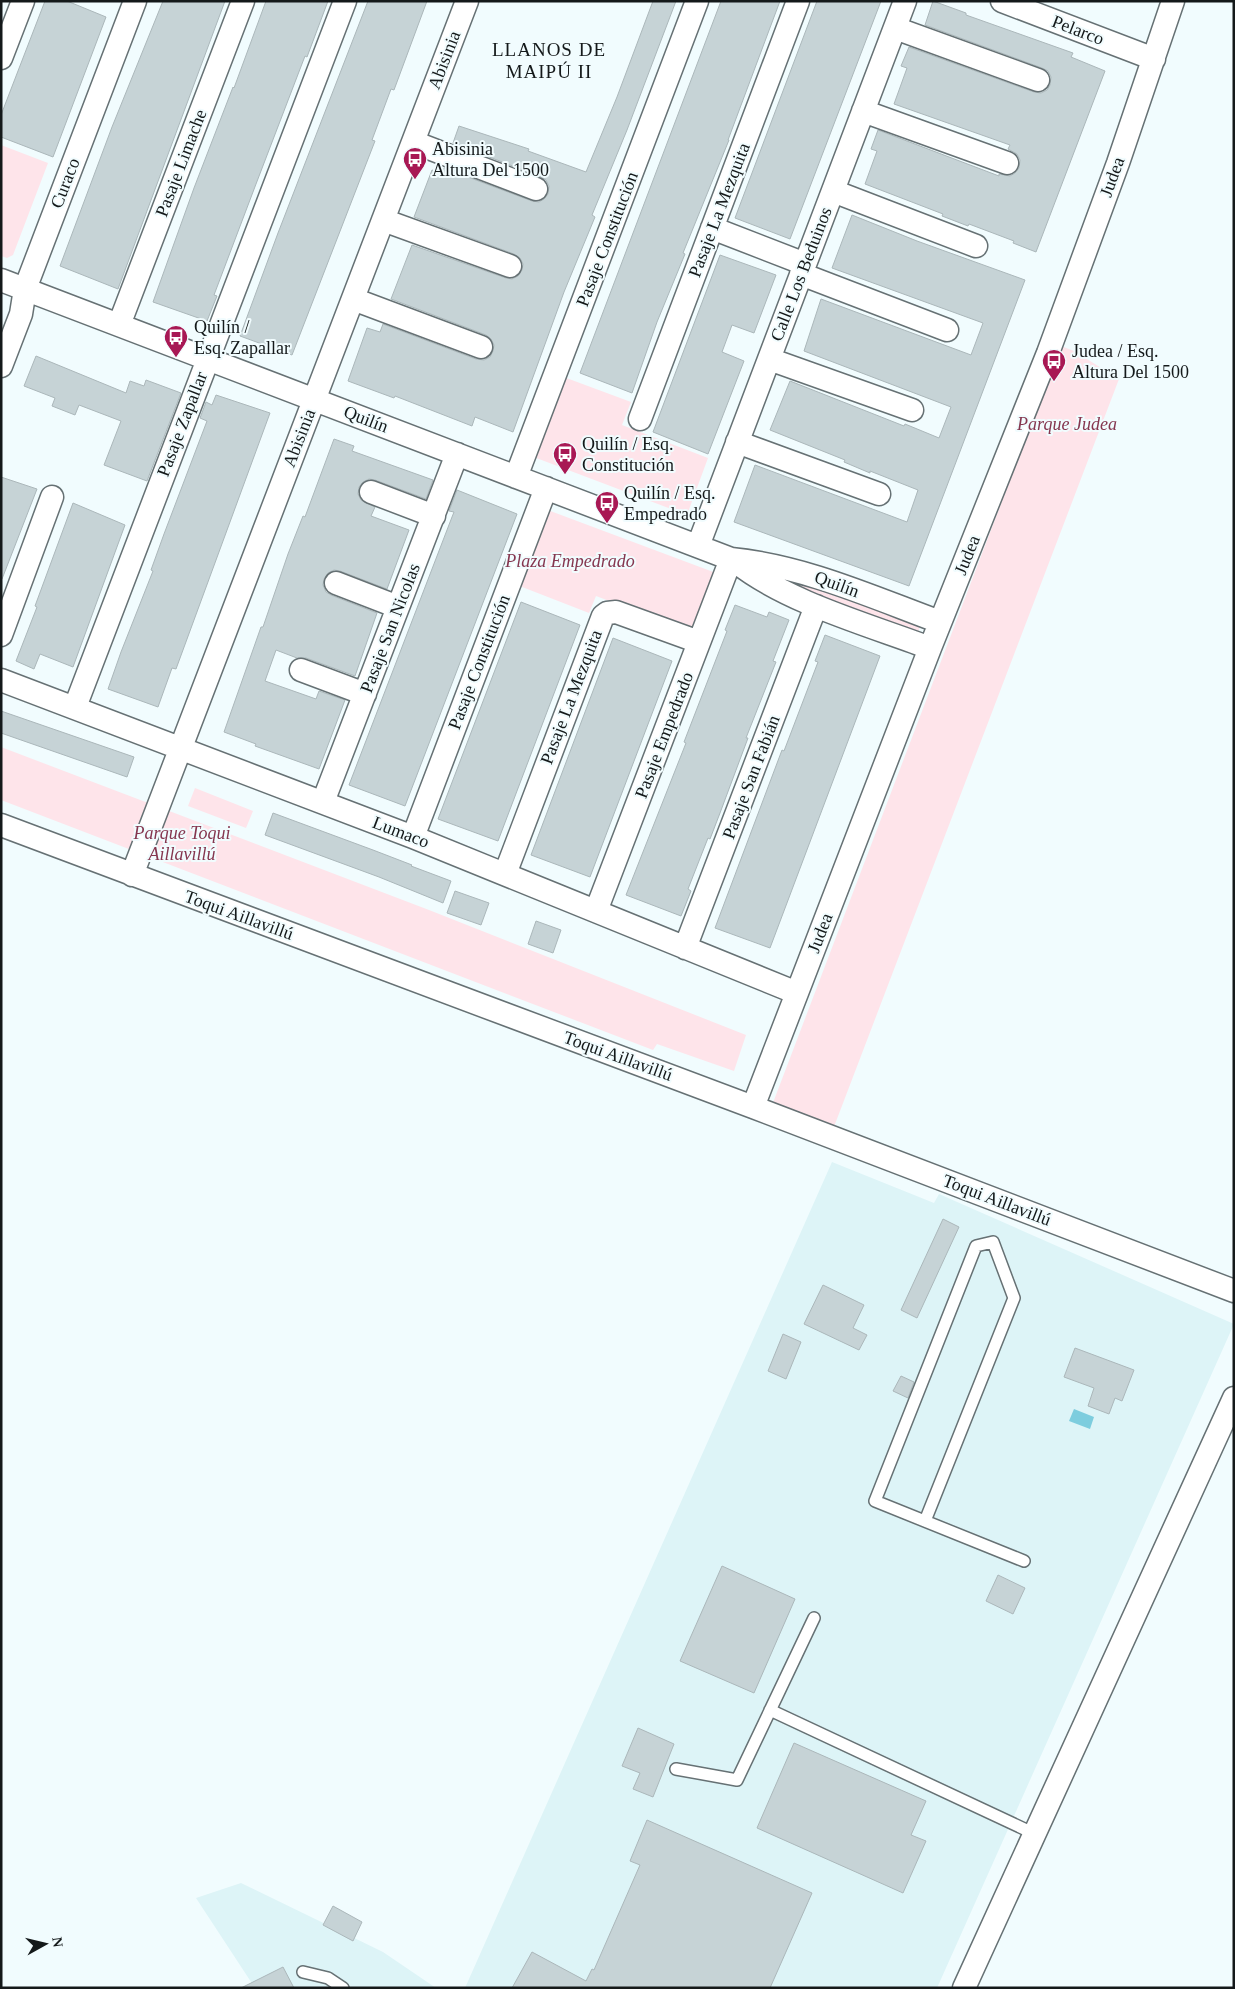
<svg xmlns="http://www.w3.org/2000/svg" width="1235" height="1989" font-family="Georgia,serif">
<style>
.built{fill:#ddf4f7}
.green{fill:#fee4ea}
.water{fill:#7dcdde}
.building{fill:#c6d3d6;stroke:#abb7ba}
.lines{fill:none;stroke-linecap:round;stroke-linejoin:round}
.service-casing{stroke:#667174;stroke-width:14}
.minor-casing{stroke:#667174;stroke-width:25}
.service{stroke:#fff;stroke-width:11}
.minor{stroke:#fff;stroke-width:22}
.labels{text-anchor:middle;stroke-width:4;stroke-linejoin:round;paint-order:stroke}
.street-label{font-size:18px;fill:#14191a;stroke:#f1fcfe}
.poi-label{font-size:18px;fill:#14191a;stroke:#f1fcfe;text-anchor:start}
.park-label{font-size:18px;font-style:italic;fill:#85364f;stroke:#f1fcfe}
.neighbourhood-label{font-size:19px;letter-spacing:1px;fill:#14191a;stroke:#f1fcfe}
</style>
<rect width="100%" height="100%" fill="#f1fcfe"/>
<path class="built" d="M832 1162 934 1203 939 1194 1234 1324 937 1988H465Z
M241 1883 383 1952 436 1988H255L196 1898Z"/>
<path class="green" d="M1 145 48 163 13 255 7 258 1 256Z
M1061 346 1074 351 1119 379 832 1132 771 1108Z
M561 376 631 402 622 425 708 458 687 515 531 456Z
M545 509 716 573 694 633 596 596 589 613 517 585Z
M761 571 818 582 921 624 917 635 912 636Z
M1 747 429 910 746 1035 734 1071 657 1044 653 1050 1 800Z
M195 788 253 811 246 828 188 806Z"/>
<path class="water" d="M1074 1409 1094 1417 1090 1429 1069 1421Z"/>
<path class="building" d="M45 1H67L106 17 53 157 1 137V115Z
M163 1H225L118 289 60 266 112 127Z
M266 1H328L307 57 305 56 256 184 214 295 217 296 207 321 153 302 194 188 233 87 234 88Z
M368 1H427L394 90 391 89 372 140 375 141 292 355 240 336 278 233Z
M653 1H676L627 130 592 215 595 217 564 292 513 432 475 417 472 426 395 396 394 398 348 381 367 328 380 332 383 324 476 359 484 360 490 357 493 351 494 345 491 339 486 335 391 299 412 245 506 278 512 279 518 276 522 270 523 264 520 258 514 254 414 217 432 170 442 173 444 168 532 201 539 202 544 199 548 194 549 186 546 180 541 177 453 143 459 126 529 149 528 151 586 172 617 97Z
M721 1H780L728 140H729L683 253 685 254 657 322 632 393 580 373Z
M817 1H881L790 239 735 218Z
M933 1 966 13V15L1073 53 1071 57 1105 71 1036 252 1013 243 1014 241 969 224 968 226 942 216 943 214 865 184 877 151 871 149 878 130 999 176V174L1010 176 1015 173 1019 168 1020 160 1017 154 1008 149 1010 145 894 104 907 68 901 66 909 47 1034 92 1041 93 1047 90 1050 85 1051 77 1048 71 1042 68 925 25Z
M852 215 917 241 1025 280 909 586 734 522 755 465 907 522 918 490 870 471V473L844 462 845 460 770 430 790 381 904 426 905 424 939 438 951 407 804 351 821 299 971 355 983 323 832 268Z
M720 255 776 275 754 333 732 325 722 352 744 361 708 454 653 432Z
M36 356 126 393 130 381 144 386 146 380 181 393 147 481 104 465 121 421 79 405 75 415 52 406 55 398 24 386Z
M216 395 270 413 176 669 172 668 158 707 108 689 121 652 153 571 151 570 164 534 207 421 200 418 206 402 212 405Z
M334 439 354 446 352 451 433 480 426 499 375 480 369 479 363 482 359 487 358 494 361 500 375 507 371 516 409 530 387 589 340 571 334 570 328 573 324 579 323 585 326 592 331 595 377 613 355 676 306 658H297L276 650 265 681 316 699 319 691 345 700 319 769 255 746 256 744 224 732 261 627H263L288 554 303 516 305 517Z
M1 477 37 489 2 579H1Z
M457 490 517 514 405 806 349 785 452 517 454 512 449 511Z
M73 503 125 525 73 667 40 654 34 669 16 661 37 607 35 606Z
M521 602 580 625 498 841 438 819Z
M735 605 767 617 769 612 789 620 773 661 776 662 746 738H748L720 813 710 839 708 838 688 889 691 891 681 916 626 895 686 743 684 742 727 631 725 630Z
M825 635 880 656 770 948 715 928 782 750 784 751 818 662 815 661Z
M613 638 672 661 590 877 531 855Z
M1 711 134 757 127 777 1 733Z
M273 813 373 850 412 865 411 866 451 881 443 903 379 877 265 835Z
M455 891 489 903 481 925 447 913Z
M536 921 561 930 553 953 528 944Z
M943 1219 959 1227 917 1318 901 1310Z
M823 1285 864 1305 853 1328 867 1335 859 1350 804 1324Z
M783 1334 801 1342 786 1379 768 1371Z
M1075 1348 1134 1370 1122 1401 1115 1398 1109 1414 1088 1406 1094 1388 1064 1377Z
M901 1376 914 1382 908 1398 893 1391Z
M722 1566 795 1599 754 1693 680 1661Z
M998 1575 1025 1588 1013 1614 986 1601Z
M638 1728 674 1744 653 1797 633 1789 640 1773 622 1766Z
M794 1743 926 1801 911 1835 926 1841 903 1893 757 1828Z
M647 1820 812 1893 770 1988H512L532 1952 586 1981 592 1969 594 1970 640 1865 630 1861Z
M333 1906 362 1922 353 1941 323 1925Z
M283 1967 294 1988H241Z"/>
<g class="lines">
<g class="service-casing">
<path id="service" d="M925 1521 1014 1298 993 1242 976 1246 875 1501 1024 1561
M770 1710 1035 1834
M676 1769 737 1780 814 1618
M303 1972 328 1978 343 1988"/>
</g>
<g class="minor-casing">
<path id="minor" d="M1002 1 1154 59
M895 28 1038 80
M1 58 23 1
M863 111 1007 163
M413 142 536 189
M833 191 976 246
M383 220 510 266
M712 228 805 264
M801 274 947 330
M1 280 731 559C804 566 872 597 940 622
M353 299 481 347
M119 325 243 1
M769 359 912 410
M1 366 21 314 25 289 135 1
M640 419 798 1
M737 442 879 494
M516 477 697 1
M371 492 434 516
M698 546 905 1
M736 562C786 602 869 625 930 648
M336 583 398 607
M1 635 52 497
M301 670 365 694
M1 680 413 837 797 993
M75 707 345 1
M323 802 457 454
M1 825 753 1107 1234 1291
M413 837 546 488
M505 874 603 616 607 613 616 612 699 642
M132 875 467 1
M596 911 731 559
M685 948 816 606
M753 1107 930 648 1048 353 1118 163 1173 1
M964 1988 1234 1398"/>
</g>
<use href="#service" class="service"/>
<use href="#minor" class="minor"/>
</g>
<defs>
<g id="bus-pin" transform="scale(1.25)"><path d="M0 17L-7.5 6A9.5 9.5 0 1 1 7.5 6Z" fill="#a81854" stroke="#f1fcfe"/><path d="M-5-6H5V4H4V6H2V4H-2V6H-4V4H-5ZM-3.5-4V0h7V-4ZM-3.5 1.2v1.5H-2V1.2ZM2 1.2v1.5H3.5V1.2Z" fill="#fff"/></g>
</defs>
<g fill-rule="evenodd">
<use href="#bus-pin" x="415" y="159"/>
<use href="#bus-pin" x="176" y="337"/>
<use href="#bus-pin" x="1054" y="361"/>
<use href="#bus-pin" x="565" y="454"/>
<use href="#bus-pin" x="607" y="503"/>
</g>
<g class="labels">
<g class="street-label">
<text transform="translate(1078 30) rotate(21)" y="6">Pelarco</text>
<text transform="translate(444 60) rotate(-69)" y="6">Abisinia</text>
<text transform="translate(181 163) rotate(-69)" y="6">Pasaje Limache</text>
<text transform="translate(1112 177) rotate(-70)" y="6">Judea</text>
<text transform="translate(65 183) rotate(-69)" y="6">Curaco</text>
<text transform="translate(719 210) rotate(-69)" y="6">Pasaje La Mezquita</text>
<text transform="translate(607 239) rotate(-69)" y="6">Pasaje Constitución</text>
<text transform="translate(801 274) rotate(-69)" y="6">Calle Los Beduinos</text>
<text transform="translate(366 419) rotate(21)" y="6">Quilín</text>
<text transform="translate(182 424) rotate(-69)" y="6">Pasaje Zapallar</text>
<text transform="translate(299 438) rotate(-69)" y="6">Abisinia</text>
<text transform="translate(967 555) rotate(-68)" y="6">Judea</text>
<text transform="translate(837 584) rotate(20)" y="6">Quilín</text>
<text transform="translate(390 628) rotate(-69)" y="6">Pasaje San Nicolas</text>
<text transform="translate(479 662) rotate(-69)" y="6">Pasaje Constitución</text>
<text transform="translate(571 697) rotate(-69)" y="6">Pasaje La Mezquita</text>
<text transform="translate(664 735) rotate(-69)" y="6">Pasaje Empedrado</text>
<text transform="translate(751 777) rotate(-69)" y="6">Pasaje San Fabián</text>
<text transform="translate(401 832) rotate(21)" y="6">Lumaco</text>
<text transform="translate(239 915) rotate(20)" y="6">Toqui Aillavillú</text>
<text transform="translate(820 933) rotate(-69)" y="6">Judea</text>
<text transform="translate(618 1056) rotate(20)" y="6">Toqui Aillavillú</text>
<text transform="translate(997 1200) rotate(21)" y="6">Toqui Aillavillú</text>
</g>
<g class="poi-label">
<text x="432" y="155">Abisinia<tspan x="432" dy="21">Altura Del 1500</tspan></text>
<text x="194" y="333">Quilín /<tspan x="194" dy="21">Esq. Zapallar</tspan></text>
<text x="1072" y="357">Judea / Esq.<tspan x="1072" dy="21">Altura Del 1500</tspan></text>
<text x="582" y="450">Quilín / Esq.<tspan x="582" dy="21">Constitución</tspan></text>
<text x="624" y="499">Quilín / Esq.<tspan x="624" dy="21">Empedrado</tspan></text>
</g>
<g class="park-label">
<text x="1067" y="430">Parque Judea</text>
<text x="570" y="567">Plaza Empedrado</text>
<text x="182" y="839">Parque Toqui<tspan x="182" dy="21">Aillavillú</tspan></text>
</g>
<g class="neighbourhood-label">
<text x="549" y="56">LLANOS DE<tspan x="549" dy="22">MAIPÚ II</tspan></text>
</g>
</g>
<rect width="1235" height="1989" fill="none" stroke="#14191a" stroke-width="5"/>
<g transform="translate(45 1944) rotate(82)" stroke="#f1fcfe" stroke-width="4" paint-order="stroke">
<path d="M0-4L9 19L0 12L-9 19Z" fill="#14191a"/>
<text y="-8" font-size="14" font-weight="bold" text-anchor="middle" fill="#14191a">N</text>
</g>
</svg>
